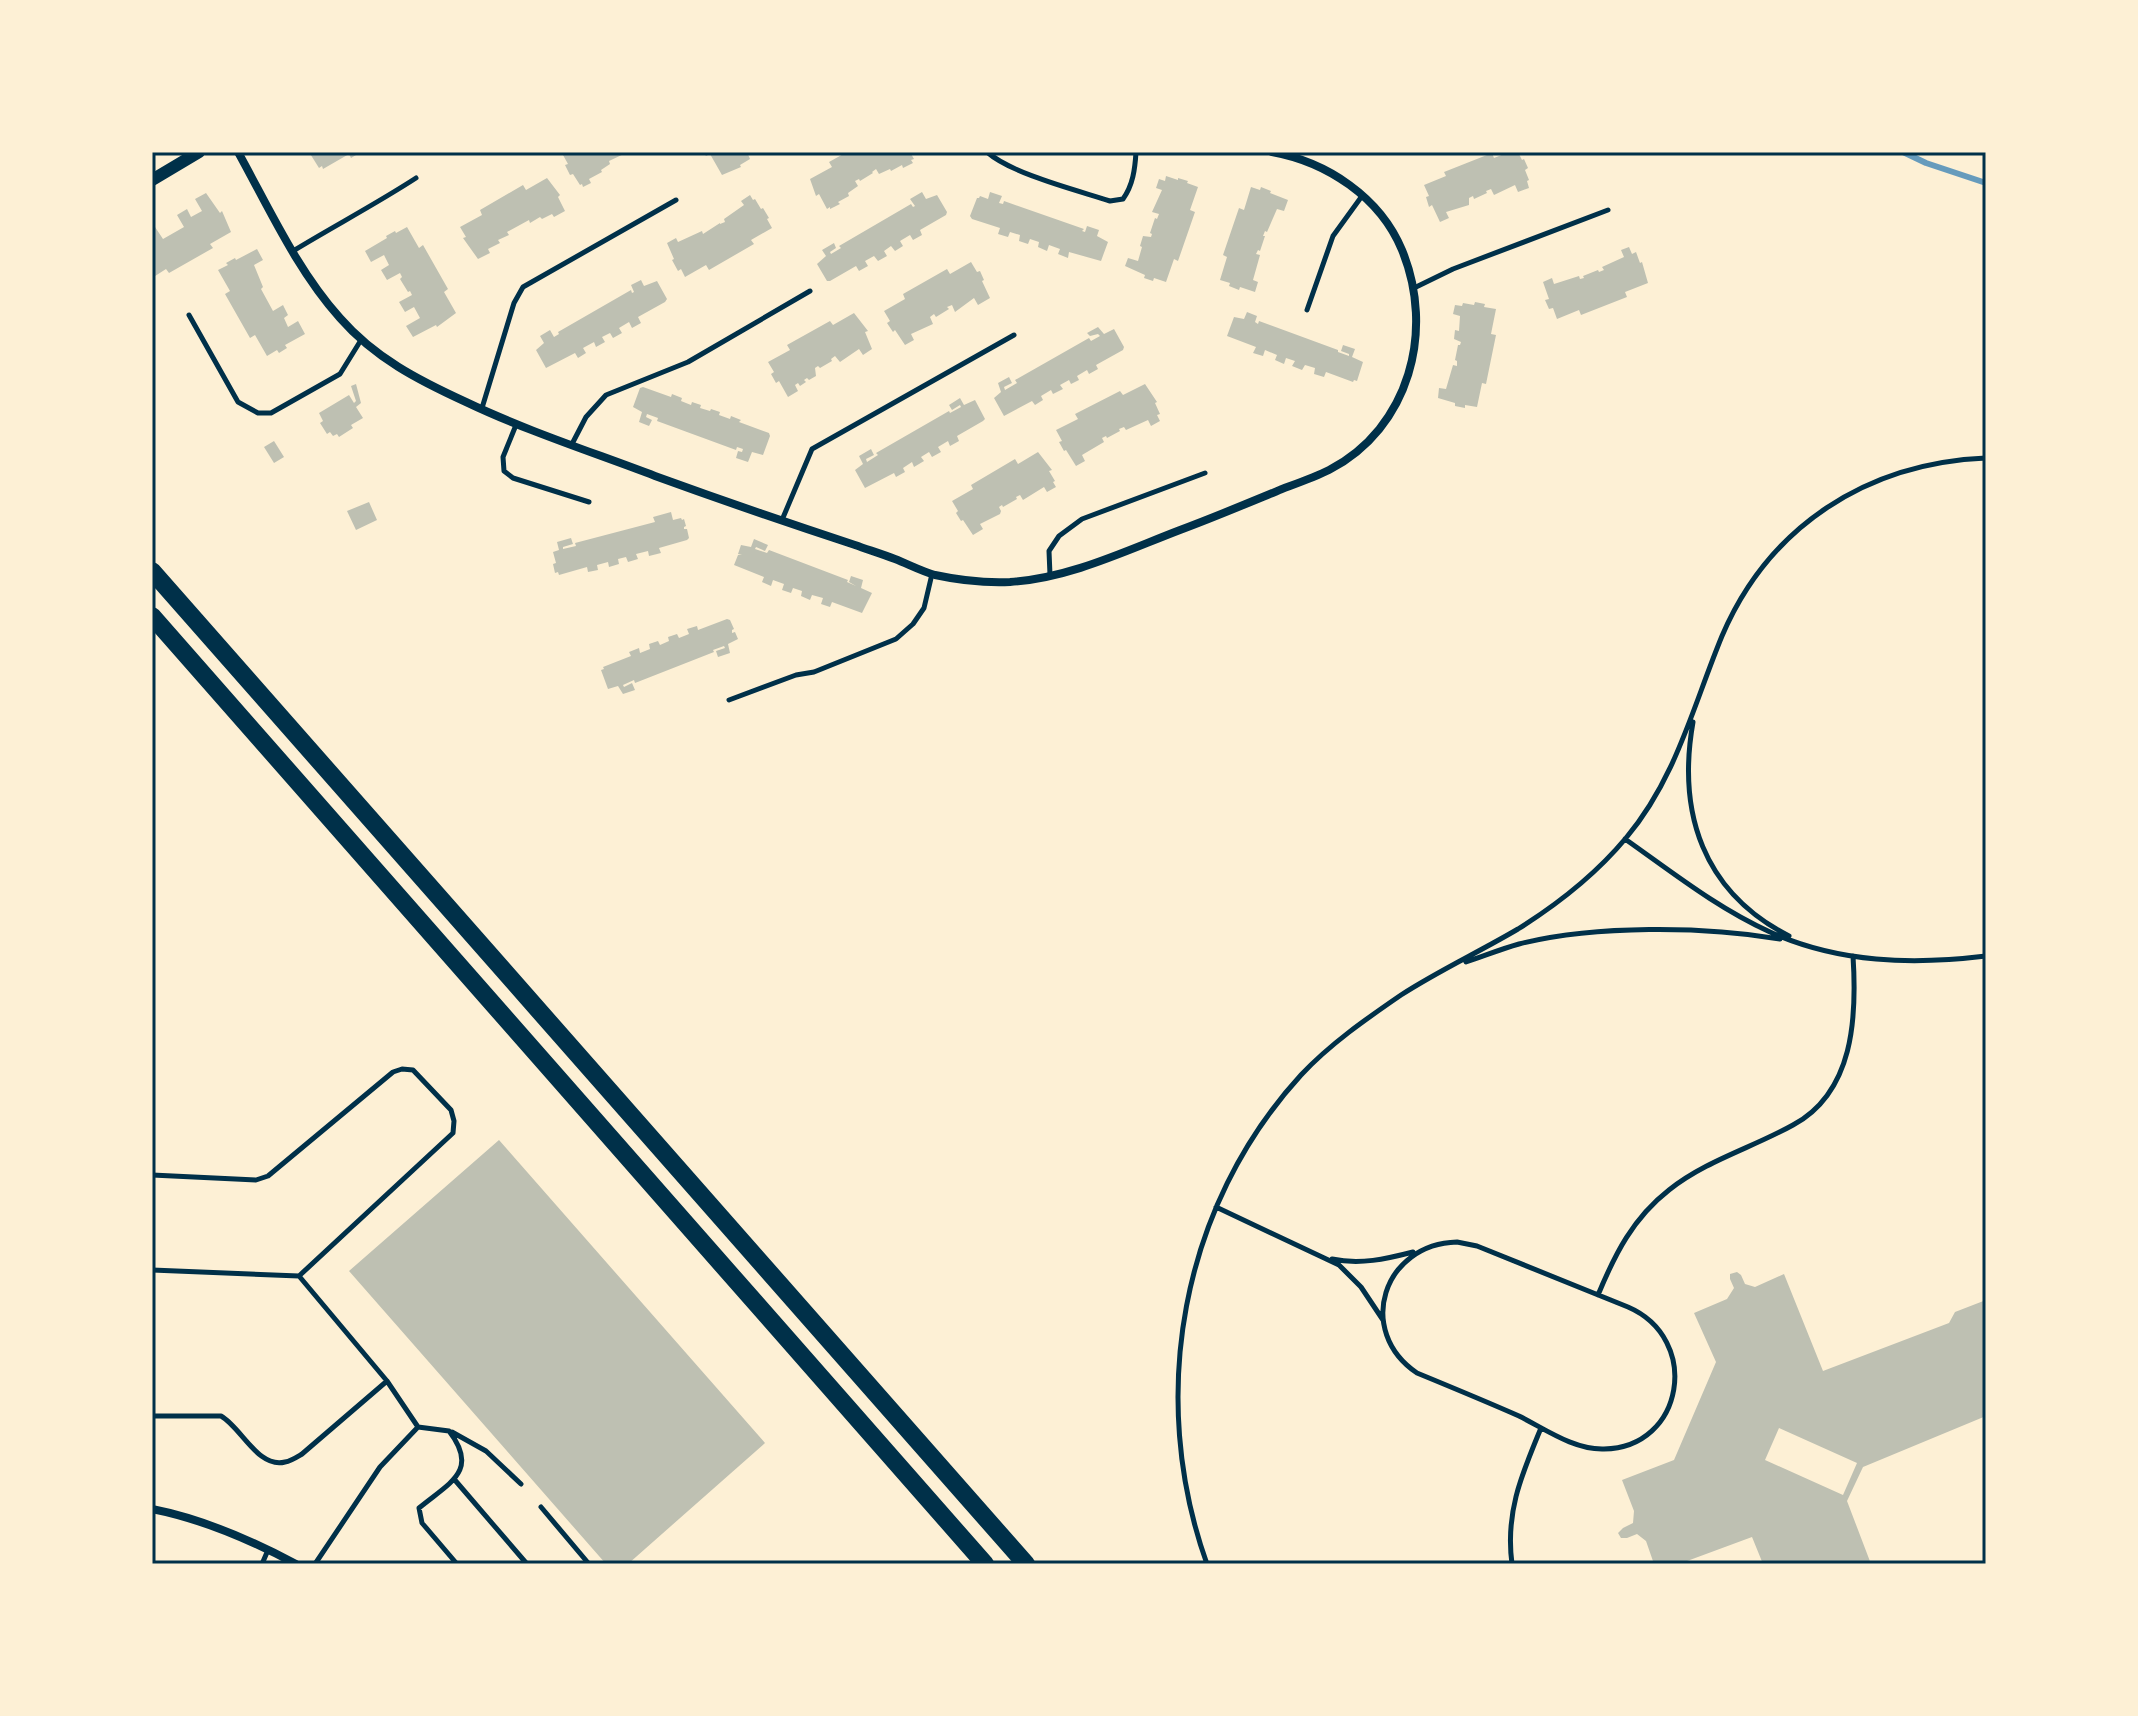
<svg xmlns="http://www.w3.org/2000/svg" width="2138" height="1716" font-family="'Sofia Sans Condensed',sans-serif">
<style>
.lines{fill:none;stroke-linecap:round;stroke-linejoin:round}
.stream{stroke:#669bbc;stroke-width:6}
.building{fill:#bec0b2;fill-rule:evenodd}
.service{stroke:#003049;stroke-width:5}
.minor{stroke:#003049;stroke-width:8}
.tertiary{stroke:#003049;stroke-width:12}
.motorway{stroke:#003049;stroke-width:18}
.neatline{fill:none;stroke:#003049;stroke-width:3}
</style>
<rect width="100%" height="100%" fill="#fdf0d5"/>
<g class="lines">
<path class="stream" d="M1903 152 1926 163 1986 183"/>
</g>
<path class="building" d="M309 152H361L351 158 349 154 323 169 322 166 319 168Z
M568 152H628L609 161 610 164 601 170 602 172 589 179 591 183 583 187 582 184 580 185 573 174 570 175 565 165 568 164 563 155Z
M703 152H747L750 159 740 165 741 167 722 175 710 154 706 156Z
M847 152H910L914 159 911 160 913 163 903 168 902 165 891 171 890 169 879 174 876 169 872 172 873 173 860 181 859 179 855 181 858 186 848 193 849 196 838 202 840 204 830 209V207L827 209 819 194 816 196 810 179 832 167 829 162Z
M1509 152H1518L1522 160 1524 159 1528 168 1525 170 1529 180 1527 181 1529 188 1518 192 1515 185 1494 195 1491 189 1486 191 1487 193 1474 199 1473 196 1469 198V205L1446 212 1449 218 1440 222 1432 205 1429 207 1426 197 1429 196 1424 185 1446 176 1444 172 1492 153 1494 158Z
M1166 176 1178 180V178L1188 181 1187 183 1198 187 1190 210 1195 212 1178 261 1174 259 1166 282 1154 278 1153 281 1144 278 1145 275 1125 266 1128 258 1138 261 1142 247 1140 246 1143 236 1151 237 1152 234 1150 233 1155 218 1157 219 1159 214 1152 212 1162 190 1156 188 1159 179 1165 181Z
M547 178 560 195 558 197 565 211 554 217 552 214 542 219 540 217 530 223 529 220 507 232 509 235 498 240 500 243 488 249 490 253 478 259 463 238 466 237 460 227 482 215 480 210 523 185 526 190Z
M1251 187 1260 190 1261 187 1271 191 1270 193 1288 200 1284 211 1277 209 1267 232 1265 231 1263 236H1265L1260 251 1258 250 1256 254 1260 255 1253 280 1258 282 1255 292 1240 287 1239 290 1229 286 1230 283 1220 280 1227 257 1223 255 1239 208 1244 210Z
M922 192 926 199 937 195 947 212 946 215 920 230 922 235 913 240 910 235 900 241 903 246 895 251 891 246 884 251 887 256 878 261 874 256 865 261 868 266 859 271 856 266 830 281H827L817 264 826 256 822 250 834 243 836 248 830 252 831 254 841 248 839 246 911 204 913 207 915 206 910 199Z
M990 192 1002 196 999 203 1003 204 1004 201 1084 229 1082 231 1085 232 1087 226 1099 230 1097 236 1108 242 1101 261 1069 252 1068 258 1058 254 1060 249 1049 245 1047 251 1038 247 1039 242 1030 239 1028 244 1019 241 1020 235 1010 232 1008 237 998 234 1000 228 972 219 970 216 977 198H979L980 196 988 199Z
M206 193 220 213 222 211 231 232 210 244 213 248 169 273 166 269 152 278V229L155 227 163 239 184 227 177 215 187 209 191 217 202 211 195 199Z
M750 195 753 200 755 199 761 209 763 208 769 218 767 219 772 228 751 240 754 244 709 270 706 265 685 277 681 269 678 271 672 260 674 259 667 243 676 238 678 242 702 231 703 234 720 223V224L725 222 724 219 744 205 741 201Z
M407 227 419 248 423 245 448 289 444 292 456 313 437 327 436 325 413 337 406 326 420 318 414 307 405 312 399 302 412 295 410 291 408 292 400 279 402 277 400 273 387 280 381 270 389 265 384 255 371 262 365 251 387 238 386 236 395 231 396 233Z
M1629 247 1632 254 1636 252 1640 263 1642 262 1648 283 1625 292 1627 297 1581 315 1579 310 1557 319 1553 308 1549 309 1545 300 1549 299 1543 282 1552 278 1554 284 1579 276 1580 279 1584 278 1583 276 1598 270 1599 272 1604 270 1602 267 1624 257 1621 250Z
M257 249 263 260 254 265 263 287 261 289 273 311 283 305 288 315 284 318 288 327 298 321 305 334 285 345 287 348 279 353 277 350 267 356 255 335 250 338 225 294 230 291 218 270 228 265 226 263 235 258 236 260Z
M971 262 977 272 980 271 984 280 982 281 990 298 978 305 974 298 955 312 952 305 947 307 949 309 936 317 934 314 930 317 933 324 911 334 914 340 905 345 895 330 893 332 887 323 890 321 884 311 905 299 903 294 947 269 950 274Z
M641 280 644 286 657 281 667 299 665 302 638 317 641 323 632 328 629 322 619 328 622 333 613 338 610 333 602 337 605 342 596 347 594 342 583 348 586 353 578 358 575 353 546 368 536 350 544 343 540 336 550 330 554 337 559 334 558 332 631 290 632 293 634 292 631 285Z
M1475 302 1485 304 1484 307 1496 309 1491 334 1496 335 1486 384 1482 383 1477 407 1465 405V408L1455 406V403L1438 398 1439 388 1446 389 1453 365 1457 366V361L1455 360 1458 345H1460L1461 342 1454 339 1455 330 1459 331 1460 316 1453 314 1455 305 1462 306 1463 303 1474 305Z
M1247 312 1257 316 1255 322 1258 324 1259 321 1338 350V352L1349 356V354L1341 351 1343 345 1355 349 1352 357 1363 362 1357 381 1354 380 1353 382 1326 372 1324 377 1314 374 1315 368 1305 365 1302 370 1292 366 1295 361 1286 358 1284 364 1275 360 1277 355 1265 350 1263 356 1253 353 1256 347 1227 336 1234 317 1244 319Z
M854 313 868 331 865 332 872 349 863 355 859 349 840 362 835 356 831 359 832 361 820 368 818 366 815 368 816 376 809 380 807 378 804 380 806 382 800 386 798 383 795 385 798 391 788 397 779 381 776 383 771 374 774 372 768 362 790 350 787 345 830 321 833 325Z
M1098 327 1104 334 1114 329 1124 347 1123 350 1096 365 1098 369 1089 374 1087 370 1077 376 1079 380 1071 384 1069 380 1060 385 1063 389 1053 394 1051 390 1041 396 1043 400 1035 405 1032 401 1004 416 994 398 1001 392 998 383 1009 377 1012 383 1004 387 1005 390 1017 383 1015 380 1089 338 1091 341 1100 336 1098 334 1090 336 1087 333Z
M356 384 361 403 356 407 363 418 351 425 353 428 339 437 337 434 333 436 330 432 327 434 320 423 323 421 319 413 349 395 354 403 356 401 351 386Z
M1145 384 1157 402 1155 403 1160 414 1157 415 1160 421 1151 426 1148 420 1126 430 1124 427 1119 429 1120 431 1107 438 1106 436 1102 438 1104 442 1082 455 1085 461 1076 466 1066 450 1064 451 1059 442 1062 441 1056 430 1078 419 1075 414 1120 391 1123 395Z
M643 387 671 397 672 394 682 398 681 401 691 405 692 402 701 405 700 408 710 411 711 409 720 412 719 415 730 419 731 416 741 420 739 422 769 433 770 436 763 455 752 452 748 462 736 458 738 451 742 452 743 449 737 447 736 450 657 421 658 418 647 414 646 417 652 420 649 426 639 422 642 412 633 407 640 388Z
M960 398 964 405 975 400 985 419 983 421 957 436 959 441 950 446 948 441 938 447 941 452 932 457 929 452 921 457 924 461 914 467 912 462 903 468 905 472 896 477 894 473 865 488 855 470 863 464 859 456 871 449 874 455 866 459 867 462 878 455 876 453 949 411 950 413 961 407 960 405 952 410 949 405Z
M274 441 284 457 274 463 264 447Z
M1038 452 1052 470 1049 471 1055 481 1053 482 1056 487 1047 492 1044 487 1023 500 1020 495 1016 497 1017 499 1003 507 1002 505 999 507 1001 511 1000 514 980 524 983 529 973 535 963 520 961 521 956 513 958 511 952 501 973 489 971 485 1015 459 1018 464Z
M369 502 377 520 356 530 347 511Z
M671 512 673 520 681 518 682 520 684 519 686 526 684 527V529H687L689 538 687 540 659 548 661 553 649 556 648 551 636 554 638 559 628 562 626 557 618 559 619 564 609 567 608 562 597 565 598 570 588 572 587 567 559 575 558 572 555 573 553 564 556 563 553 552 559 550 557 542 571 538 573 544 563 547V549L576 546 575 543 655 522 653 517Z
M754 539 768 545 765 551 756 547 755 549 767 553 769 550 848 580 847 582 856 586 849 582 851 576 863 580 861 588 872 593 862 613 832 602 830 607 821 604 823 598 812 595 810 600 801 596 802 591 793 588 791 593 782 590 784 584 773 580 771 586 762 582 764 577 734 565 738 555H742L738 554 741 545 751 547Z
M727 619 730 620 734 629 732 630V633L735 632 738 639 728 644 730 653 718 657 716 651 725 648 724 646 713 650 714 652 635 683 634 680 623 685 624 687 632 683 635 690 623 694 618 686 608 689 601 670 604 669 603 667 631 656 629 652 639 648 640 653 650 649 649 644 658 641 660 645 669 641 668 637 677 634 679 638 689 634 687 629 697 626 698 630Z
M499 1140 765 1443 628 1564H606L349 1271Z
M1737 1272 1741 1275 1745 1284 1755 1287 1784 1274 1823 1371 1949 1323 1955 1312 1986 1300V1416L1863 1467 1847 1501 1871 1564H1763L1752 1537 1679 1564H1654L1646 1541 1637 1534 1627 1538H1621L1618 1533 1623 1528 1633 1523 1634 1511 1622 1480 1674 1460 1716 1362 1694 1313 1727 1299 1734 1288 1730 1279V1274ZM1779 1428 1857 1463 1843 1495 1765 1460Z"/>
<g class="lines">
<path class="service" d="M987 152C1012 174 1076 190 1110 201L1123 199C1133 185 1135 169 1136 152
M293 251C334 226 376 204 416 178
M1414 288 1453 269 1608 210
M1307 310 1333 236 1362 196
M189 315 238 402 258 413H271L340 374 361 340
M482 408 514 303 523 287 676 200
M516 425 503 457 504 471 513 478 589 502
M572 444 586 417 606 395 688 362 810 291
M782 520 812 449 1014 335
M1050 575 1049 551 1059 536 1082 519 1205 473
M729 700 796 675 814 672 896 639 913 624 924 608 932 574
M1693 722C1677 813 1703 892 1789 936
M1625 839C1672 872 1717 908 1770 932 1839 963 1912 965 1986 956
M1466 962C1484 956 1501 949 1519 944 1594 925 1704 926 1780 939
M152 1038V1048
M152 1175 256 1180 268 1176 393 1072 402 1069 413 1070 451 1110 454 1121 453 1133 299 1276
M1216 1207 1339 1265 1361 1287 1383 1320
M1457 1242 1477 1246 1628 1307C1702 1339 1684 1448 1604 1449 1574 1450 1545 1429 1519 1416 1485 1401 1451 1387 1417 1373 1355 1331 1383 1244 1457 1242Z
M1332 1259C1360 1265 1386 1259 1413 1252
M152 1270 299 1276 387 1381
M1598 1295C1615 1254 1633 1218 1669 1190 1707 1160 1752 1148 1793 1125 1854 1092 1857 1017 1853 956
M152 1416H221C241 1427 258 1469 285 1462 291 1461 297 1457 302 1454L387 1381 418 1427
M452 1432 486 1451 521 1484
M454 1479 527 1564
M541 1507 589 1564
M262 1564 268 1550
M315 1564 380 1467 418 1427 449 1431C480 1471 449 1483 419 1508L422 1523 457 1564
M1207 1564C1147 1397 1181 1206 1301 1075 1330 1044 1366 1019 1401 995 1438 971 1479 952 1518 929 1558 904 1596 874 1626 838 1676 779 1693 706 1722 636 1769 526 1867 463 1986 458
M1512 1564C1505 1512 1522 1474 1541 1428"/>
<path class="minor" d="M238 152C269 208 297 270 340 318 375 358 418 380 466 402 527 431 592 452 655 476 721 500 788 523 855 545 869 550 882 554 895 559 908 564 921 571 935 575 958 580 986 583 1010 582 1070 578 1125 551 1180 530 1215 517 1248 503 1282 489 1298 483 1315 477 1329 470 1410 428 1435 330 1402 250 1380 197 1327 162 1272 152
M152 1509C203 1519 251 1540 296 1564"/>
<path class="tertiary" d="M152 180 199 152"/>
<path class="motorway" d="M152 571 1026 1564
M152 616 985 1564"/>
</g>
<rect width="2138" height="1716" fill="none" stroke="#fdf0d5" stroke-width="308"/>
<rect x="154" y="154" width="1830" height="1408" class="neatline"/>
</svg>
